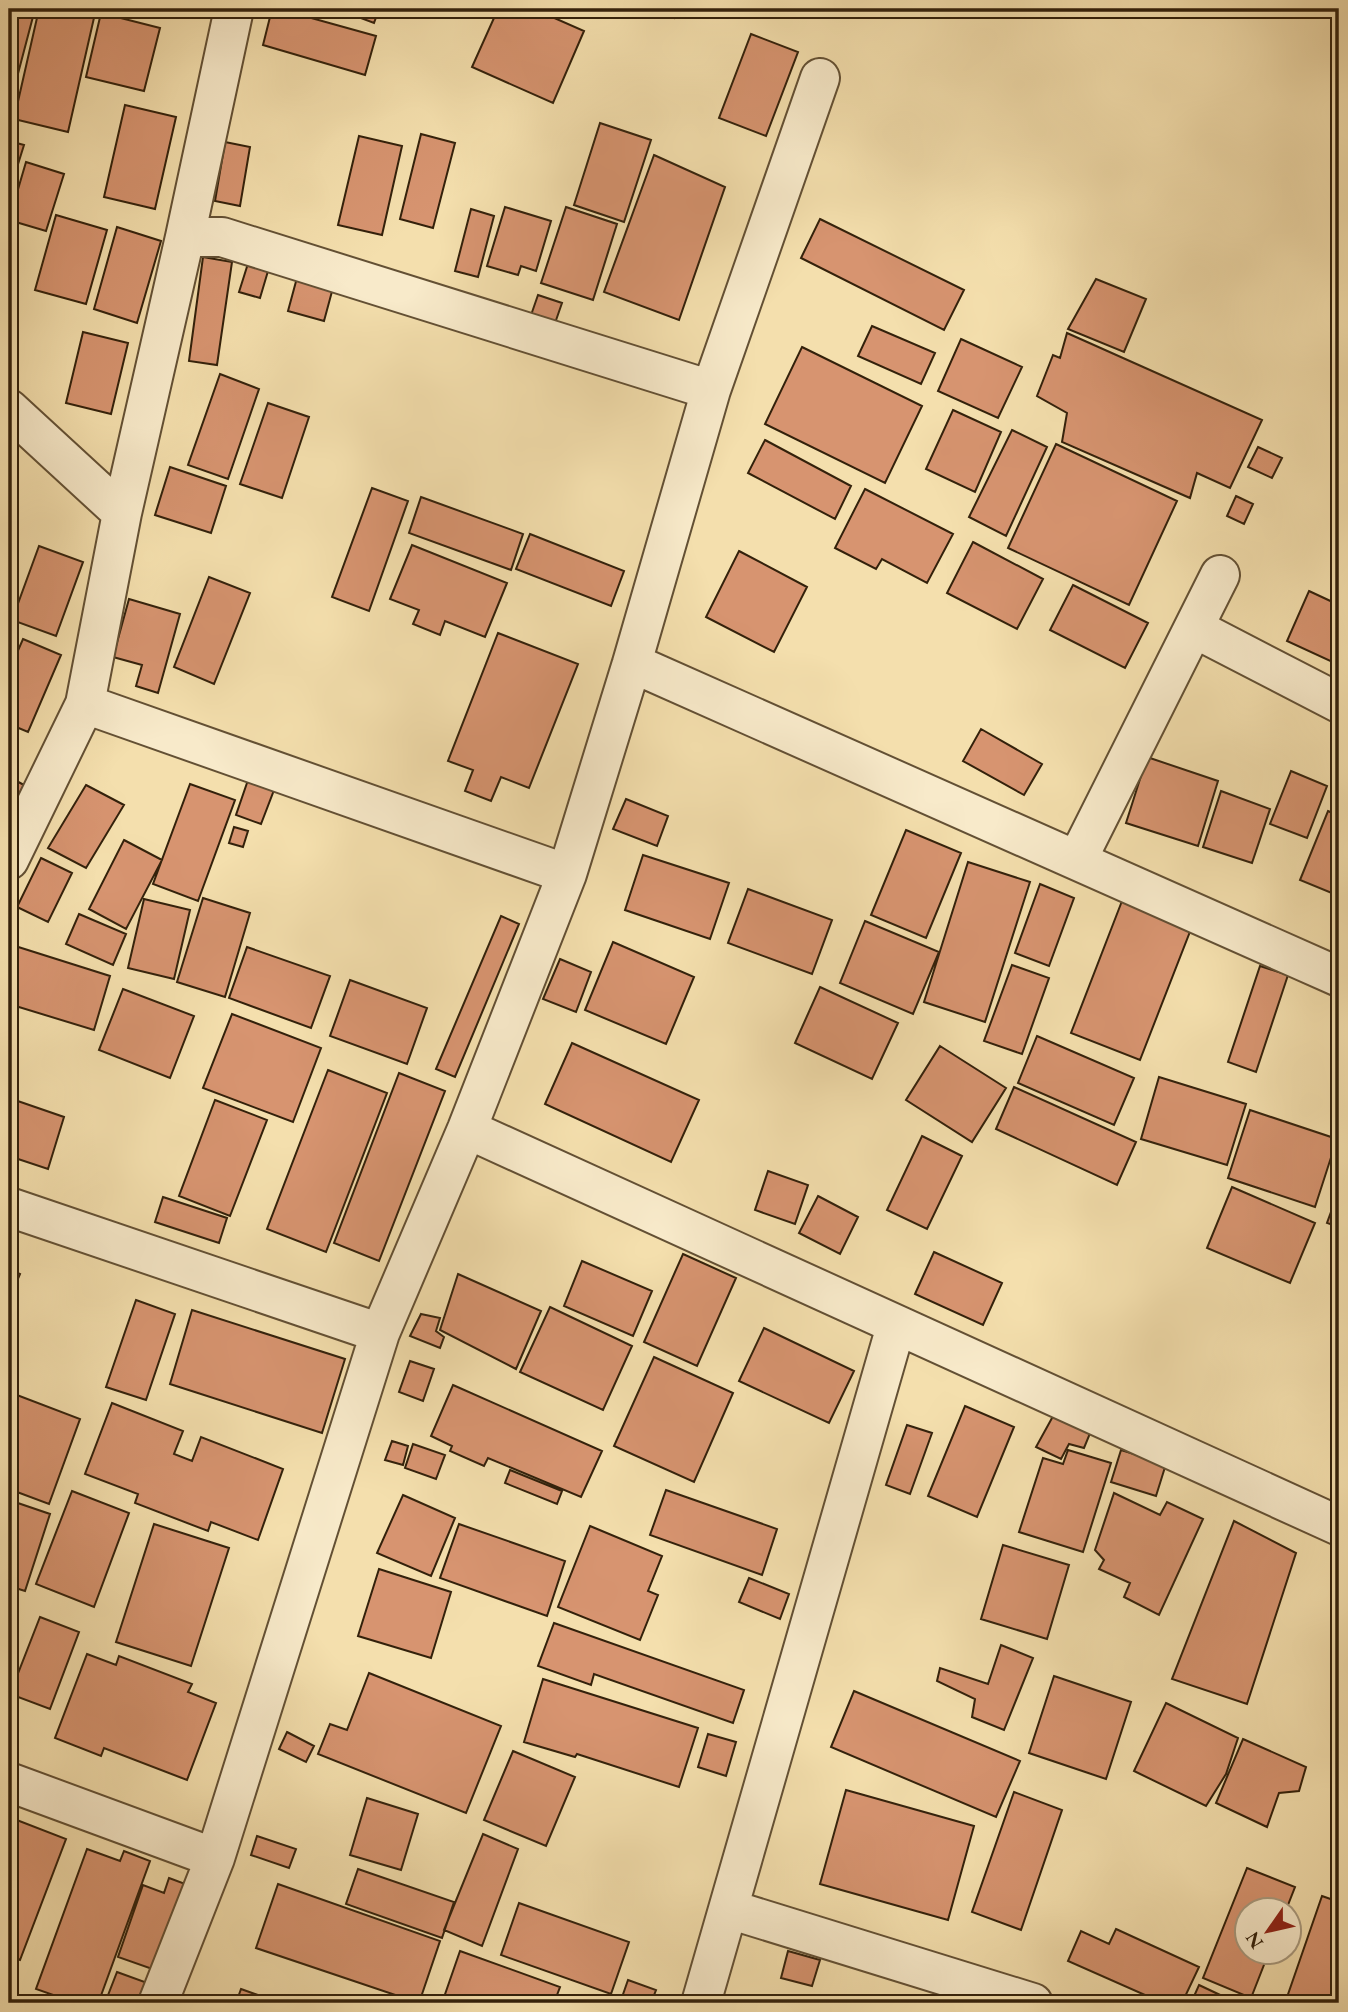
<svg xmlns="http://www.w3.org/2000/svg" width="1348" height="2012" font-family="'EB Garamond',serif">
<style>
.building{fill:#d79470;stroke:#33210b;stroke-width:2}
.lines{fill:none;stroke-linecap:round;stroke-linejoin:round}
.minor-casing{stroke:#635034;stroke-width:42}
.minor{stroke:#f8eaca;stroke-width:38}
</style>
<rect width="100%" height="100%" fill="#f4dfad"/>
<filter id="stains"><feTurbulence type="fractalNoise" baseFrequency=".00286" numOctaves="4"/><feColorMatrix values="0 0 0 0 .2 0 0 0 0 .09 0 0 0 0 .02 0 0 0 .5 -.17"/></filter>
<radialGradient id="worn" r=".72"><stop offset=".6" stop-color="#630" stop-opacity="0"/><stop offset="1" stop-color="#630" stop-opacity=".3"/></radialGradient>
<path class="building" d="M9 9H35L10 104H9Z
M39 9H96L68 132 14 119Z
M272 9H279L376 36 365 75 263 45Z
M337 9H379L374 23Z
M498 9H534L584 31 553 103 472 67Z
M647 9H677L674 18Z
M101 13 160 28 144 91 86 77Z
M751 34 798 52 766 136 719 118Z
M125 105 176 117 155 209 104 197Z
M600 123 651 140 624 222 574 205Z
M421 134 455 143 433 228 400 219Z
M359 136 402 146 382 235 338 225Z
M9 141 24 145 9 193Z
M225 142 250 147 240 206 215 201Z
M654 155 725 187 679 320 604 292Z
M26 162 64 174 46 231 9 220Z
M505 207 551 221 536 271 521 266 518 275 487 266Z
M566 207 617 224 593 300 541 283Z
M471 209 494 216 478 277 455 271Z
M56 215 107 230 86 304 35 290Z
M820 219 964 290 944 330 801 258Z
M117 227 161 241 137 323 94 309Z
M251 254 271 261 260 298 239 292Z
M203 257 232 262 217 365 189 361Z
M298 274 334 284 324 321 288 311Z
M1096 279 1146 299 1124 352 1068 329Z
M538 295 562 303 554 326 530 318Z
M872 326 935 353 921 384 858 356Z
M83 332 128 343 111 414 66 403Z
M1067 333 1262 420 1230 488 1197 473 1190 498 1062 442 1067 413 1037 396 1053 355 1060 358Z
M961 339 1022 367 998 418 938 391Z
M802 347 922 406 885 483 765 424Z
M220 374 259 389 228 479 188 465Z
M268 403 309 417 282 498 240 484Z
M953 410 1001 432 975 492 926 469Z
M1012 430 1047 447 1006 536 969 517Z
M765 440 851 486 835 519 748 473Z
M1056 444 1177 501 1129 605 1008 548Z
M1258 447 1282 458 1272 478 1248 467Z
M170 467 226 486 211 533 155 515Z
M372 488 408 501 369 611 332 597Z
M865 489 953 534 927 583 882 559 876 569 835 548Z
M1236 496 1253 504 1244 524 1227 516Z
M421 497 523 534 511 570 409 533Z
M530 534 624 571 611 606 516 569Z
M973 542 1043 579 1017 629 947 593Z
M412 545 507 583 485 637 445 621 440 635 413 624 419 610 390 599Z
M39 546 83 562 56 636 12 620Z
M739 551 807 587 774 652 706 617Z
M209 577 250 593 214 684 174 667Z
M1073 585 1148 623 1125 668 1050 630Z
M1309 591 1339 605V665L1287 641Z
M129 599 180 614 158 693 136 686 142 665 113 657Z
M498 633 578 664 529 788 501 777 491 801 465 791 473 770 448 761Z
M23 639 61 655 28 732 9 724V671Z
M981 729 1042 764 1024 795 963 761Z
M1147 757 1218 781 1198 846 1126 823Z
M1291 771 1327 786 1307 838 1270 824Z
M9 777 24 785 9 812Z
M248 780 274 790 261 824 236 815Z
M190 784 235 800 198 901 153 884Z
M86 785 124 805 86 868 48 848Z
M1221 791 1270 809 1252 863 1203 847Z
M626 799 668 816 657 846 613 829Z
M1328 811 1339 816V896L1300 880Z
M234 827 248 831 243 847 229 843Z
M906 830 961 853 926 938 871 915Z
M124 840 162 860 126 929 89 909Z
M643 855 729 883 710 939 625 910Z
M41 858 72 873 48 922 17 907Z
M968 862 1030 882 985 1022 924 1002Z
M1040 884 1074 898 1049 966 1015 953Z
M748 889 832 920 812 974 728 943Z
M203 898 250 913 225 997 177 982Z
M144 899 190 910 174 979 128 968Z
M1122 901 1191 929 1140 1060 1071 1033Z
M79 914 126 934 113 965 66 944Z
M501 916 519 924 455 1077 436 1069Z
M865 921 939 952 913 1014 840 983Z
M613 942 694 977 666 1044 585 1010Z
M12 945 110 976 94 1030 9 1004V954Z
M247 947 330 976 311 1028 229 998Z
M560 959 591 972 576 1012 543 999Z
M1012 965 1049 978 1022 1054 984 1041Z
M1260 966 1288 975 1256 1072 1228 1062Z
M350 980 427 1008 407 1064 330 1036Z
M820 987 898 1023 872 1079 795 1043Z
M123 989 194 1016 170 1078 99 1050Z
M232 1014 321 1048 293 1122 203 1088Z
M1037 1036 1134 1078 1114 1125 1018 1083Z
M572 1043 699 1100 671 1162 545 1104Z
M940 1046 1006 1088 972 1142 906 1100Z
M328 1070 387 1093 326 1252 267 1229Z
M399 1073 445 1091 379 1261 334 1243Z
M1159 1077 1246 1104 1227 1165 1141 1139Z
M1014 1087 1136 1142 1117 1185 996 1129Z
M9 1098 64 1117 48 1169 9 1156Z
M215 1100 267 1120 230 1216 179 1196Z
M1250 1110 1337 1139 1315 1207 1228 1178Z
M922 1136 962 1156 927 1229 887 1210Z
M768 1171 808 1185 795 1224 755 1210Z
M1232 1187 1315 1223 1290 1283 1207 1248Z
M1339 1190V1227L1327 1223Z
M818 1196 858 1217 840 1254 799 1233Z
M163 1197 227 1218 219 1243 155 1222Z
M934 1252 1002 1283 983 1325 915 1294Z
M683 1254 736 1278 697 1366 644 1342Z
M582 1261 652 1291 633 1336 564 1306Z
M9 1269 20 1274 9 1300Z
M458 1274 541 1311 516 1369 440 1330Z
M136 1300 175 1314 146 1400 106 1387Z
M550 1307 632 1346 603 1410 520 1372Z
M192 1310 345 1359 322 1433 170 1384Z
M421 1314 440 1318 436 1331 444 1337 440 1348 410 1336Z
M764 1328 854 1371 829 1423 739 1381Z
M654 1357 733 1393 694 1482 614 1446Z
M410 1361 434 1369 423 1401 399 1392Z
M453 1385 602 1451 581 1497 488 1458 484 1466 450 1451 452 1446 431 1436Z
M9 1392 80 1419 49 1504 9 1489Z
M112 1403 183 1431 174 1454 192 1461 201 1437 283 1469 258 1540 211 1522 208 1531 135 1503 138 1494 85 1474Z
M965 1406 1014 1427 977 1517 928 1496Z
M1057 1409 1091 1431 1084 1448 1069 1444 1061 1459 1036 1447Z
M907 1425 932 1433 910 1494 886 1485Z
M392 1441 408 1446 403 1465 385 1460Z
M413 1444 445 1455 436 1479 405 1468Z
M1068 1450 1111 1463 1083 1552 1019 1532 1043 1458 1063 1464Z
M1121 1450 1166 1464 1156 1496 1111 1482Z
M510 1470 562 1491 557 1504 505 1483Z
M666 1490 777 1529 762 1575 650 1535Z
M72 1491 129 1513 94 1607 36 1584Z
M1114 1493 1160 1515 1167 1502 1203 1519 1159 1615 1124 1597 1130 1583 1099 1569 1104 1560 1095 1550Z
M403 1495 455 1518 431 1576 377 1553Z
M9 1500 50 1514 25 1591 9 1586Z
M1234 1521 1296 1553 1247 1704 1172 1679Z
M154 1524 229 1548 191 1666 116 1642Z
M459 1524 565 1561 547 1616 440 1578Z
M590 1526 662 1556 648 1591 658 1595 640 1640 558 1607Z
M1003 1545 1069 1565 1047 1639 981 1619Z
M379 1569 451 1592 431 1658 358 1636Z
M749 1578 789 1594 780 1619 739 1602Z
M40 1617 79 1632 50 1709 10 1694Z
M554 1623 744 1690 733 1723 594 1674 591 1685 538 1666Z
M1001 1645 1033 1658 1004 1730 972 1717 975 1699 937 1681 940 1668 988 1684Z
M87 1654 116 1665 119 1656 192 1684 188 1692 216 1703 187 1780 104 1748 101 1756 55 1738Z
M369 1673 501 1726 466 1813 318 1754 330 1724 347 1730Z
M1054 1676 1131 1702 1106 1779 1029 1753Z
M543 1679 698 1728 679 1787 577 1754 575 1757 524 1742Z
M854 1691 1020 1761 996 1817 831 1747Z
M1166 1703 1238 1738 1226 1774 1206 1806 1134 1771Z
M287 1732 314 1746 306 1762 279 1749Z
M708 1734 736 1742 726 1776 698 1767Z
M1243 1739 1306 1767 1299 1791 1279 1793 1267 1827 1216 1803Z
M513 1751 575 1777 546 1846 484 1820Z
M846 1790 974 1826 948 1920 820 1884Z
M1014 1792 1062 1810 1021 1930 972 1912Z
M367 1798 418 1814 401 1870 350 1855Z
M9 1817 66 1839 20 1960 9 1956Z
M483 1834 518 1849 482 1946 444 1930Z
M257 1836 296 1849 289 1868 251 1855Z
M87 1849 120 1861 124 1851 150 1861 99 2001 90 1998 87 2003H76L36 1989Z
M1247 1868 1295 1887 1286 1910H1246V1952H1269L1251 1998 1203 1978Z
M358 1869 454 1902 442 1938 346 1904Z
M169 1878 188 1885 158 1971 118 1957 143 1885 164 1893Z
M278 1884 440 1941 419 2003 256 1948Z
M1322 1896 1339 1902V2003H1285Z
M519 1903 629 1942 611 1994 501 1955Z
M1116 1929 1199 1967 1182 2003H1163L1068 1961 1081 1931 1109 1944Z
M460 1951 560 1987 554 2003H442Z
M788 1951 820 1960 812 1986 781 1978Z
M117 1972 153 1985 146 2003H105Z
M628 1980 656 1990 651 2003H620Z
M1199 1985 1235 2002V2003H1191Z
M241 1989 280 2003H236Z
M23 1996 42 2003H20Z"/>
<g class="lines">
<g class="minor-casing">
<path id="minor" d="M711 390 820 78
M9 409 122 513
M1194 628 1339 703
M632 663 1339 977
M85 704 567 874
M9 860 85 704 122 513 185 237 234 9
M1077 860 1220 575
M467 1129 1339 1526
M9 1207 380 1333
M9 1782 215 1858
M729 1909 1033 2003
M158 2003 215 1858 380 1333 467 1129 567 874 632 663 711 390 222 237H185
M701 2003 896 1326"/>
</g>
<use href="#minor" class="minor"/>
</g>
<rect width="1348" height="2012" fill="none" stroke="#f4dfad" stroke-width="35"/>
<rect x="10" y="10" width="1327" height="1991" fill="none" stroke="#33210b" stroke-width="3.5"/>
<rect x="18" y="18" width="1313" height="1977" fill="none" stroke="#33210b" stroke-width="2"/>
<g transform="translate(1268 1931) rotate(236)"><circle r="33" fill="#f8eaca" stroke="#a99a7e" stroke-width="2"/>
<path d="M0-5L12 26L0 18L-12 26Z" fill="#8f2418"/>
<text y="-10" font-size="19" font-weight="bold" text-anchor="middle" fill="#33210b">N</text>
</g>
<rect width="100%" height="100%" filter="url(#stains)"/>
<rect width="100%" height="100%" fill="url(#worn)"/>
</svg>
